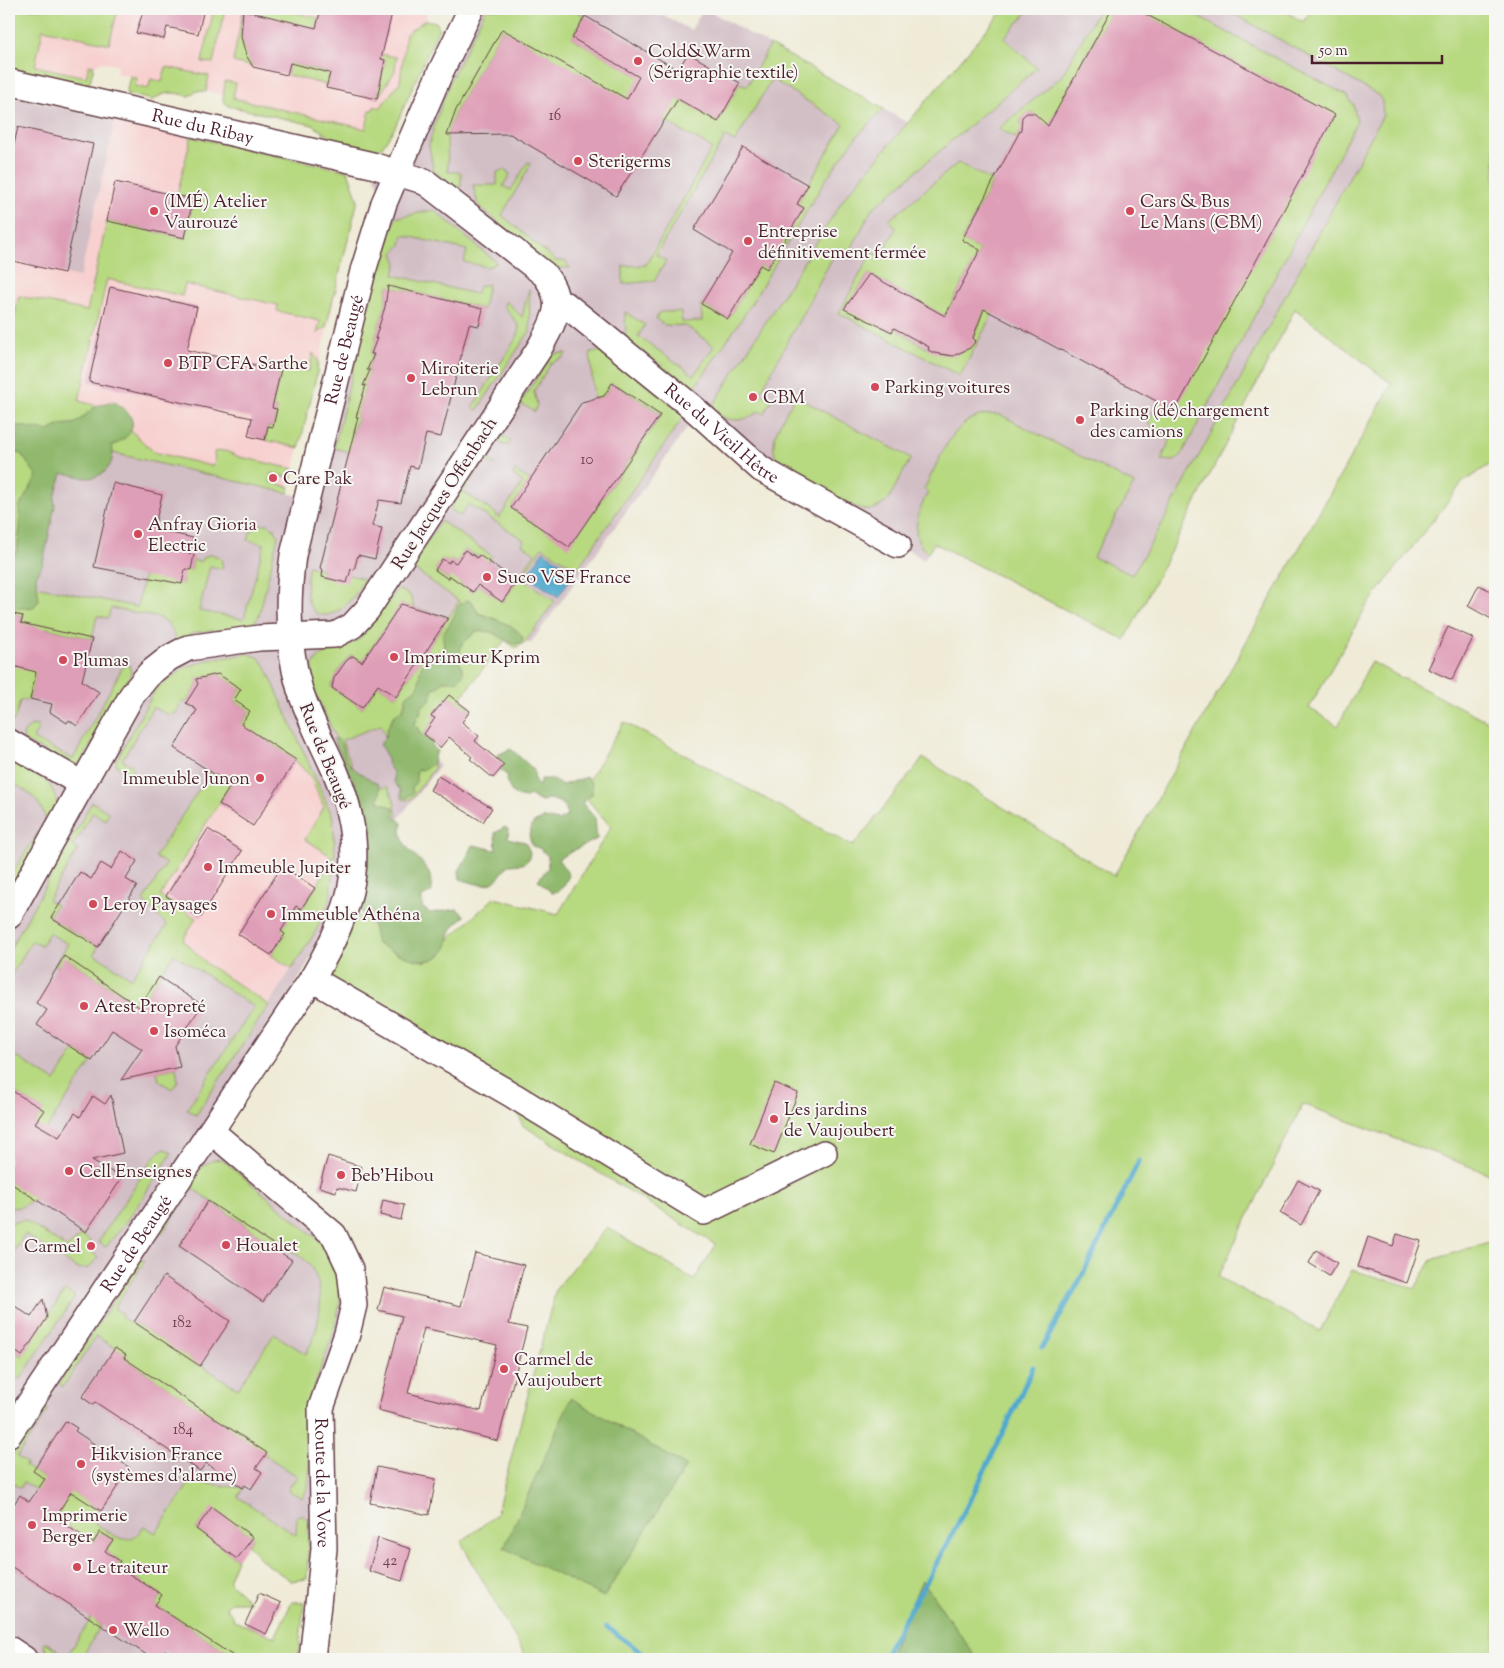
<svg xmlns="http://www.w3.org/2000/svg" width="1504" height="1668" font-family="'Sorts Mill Goudy',serif">
<style>
.built{fill:#f7d0cf}
.industrial{fill:#d2bec5;fill-rule:evenodd}
.green{fill:#b7d980;stroke:#807c56;fill-rule:evenodd}
.forest{fill:#91b96e;stroke:#6e6c4c}
.water{fill:#50a9ce;stroke:#4d647c}
.lines{fill:none;stroke-linecap:round;stroke-linejoin:round}
.stream{stroke:#50a9ce;stroke-width:5}
.building{fill:#df9eb7;fill-rule:evenodd}
.minor-casing{stroke:#633e45;stroke-width:28}
.minor{stroke:#fff;stroke-width:25}
.poi-dot{fill:#d1495b;stroke:#f6f6f2;stroke-width:2}
.labels{text-anchor:middle;stroke-width:4;stroke-linejoin:round;paint-order:stroke}
.number-label{font-size:15px;fill:#6f3f4e}
.poi-label{font-size:18px;fill:#4a1f2b;stroke:#f6f6f2;text-anchor:start}
.street-label{font-size:18px;fill:#4a1f2b;stroke:#f6f6f2}
</style>
<rect width="100%" height="100%" fill="#f6f6f2"/>
<filter id="ink" filterUnits="userSpaceOnUse"><feTurbulence type="fractalNoise" baseFrequency=".02" numOctaves="2"/><feDisplacementMap in="SourceGraphic" scale="10" xChannelSelector="R" yChannelSelector="G"/><feConvolveMatrix kernelMatrix="1 2 1 2 8 2 1 2 1" color-interpolation-filters="sRGB"/></filter>
<filter id="wash" filterUnits="userSpaceOnUse"><feTurbulence type="fractalNoise" baseFrequency=".0096" numOctaves="4" result="noise"/><feDisplacementMap in="SourceGraphic" scale="20" xChannelSelector="R" yChannelSelector="G"/><feGaussianBlur stdDeviation="1.12" result="paint"/><feColorMatrix in="noise" values="0 0 0 0 0 0 0 0 0 0 0 0 0 0 0 0 0 1.4 0 .05"/><feComposite in="paint" operator="in"/></filter>
<g filter="url(#wash)">
<rect width="100%" height="100%" fill="#efebd7"/>
<path class="built" d="M9,9h417l1,22 -48,107 -151,-32 -5,-5 -1,-6 -54,-12 -13,10 -27,-7 2,-10 -14,-3 1,-8 -15,-3 -8,4 -5,19 -80,-17z
M115,121l233,50 10,29 -70,293 -223,-51 -56,151v-333l71,16z
M277,691l56,127 2,34 -19,79 -47,74 -61,-40 -65,-64z"/>
<path class="industrial" d="M471,9h164l19,2 37,19 12,-21h3l202,114 96,-114h278l125,84 -282,547 -191,-97 -10,17 -226,-147 -168,231 -57,-38 -83,125 50,34 -88,114 -1,10 -140,242 123,104 16,34 -22,118 -5,180 -14,-2 -92,-68 -55,76 112,86h-265v-1066l56,-151 243,56 72,-311 -5,-10 5,-17 5,-4 13,-3zM277,692l56,126v70l-17,43 -48,74 -60,-40 -65,-64z
M9,95l106,26 -35,156 -71,-17z"/>
<path class="green" d="M9,9h109l-9,35 -66,-15 -8,37 51,11 3,-12 5,1 -5,19 -80,-17z
M214,9h11l-12,54 -11,-1z
M244,9h36l39,9 -3,13 -73,-20c-4,21 -1,37 10,56l-20,-5 10,-52z
M486,9h86l13,7 -13,22 146,84 22,-39 7,3 23,-41 114,64 -27,27 -31,43 -81,135 -52,76 -67,-51 -1,-27 20,13 -7,11 56,39 20,-29 -28,-20 -22,-1 -8,-6 4,-7h21l1,10 20,-1 -1,-17 27,15 32,-54 7,4 36,-61 -6,-4 47,-80 -72,-45 -37,63 -10,-5 -69,118 10,6 -12,20 -31,3v-18l23,-1 66,-117 -210,-119 -46,81 -9,25 1,37h13v15h-8l-20,-17 -4,-25 7,-25 15,-41z
M1004,9h26l-26,29 33,30 -165,141 -26,50 -11,-6 -75,140 12,6 -8,15 -5,-3c-17,14 -33,10 -49,-1l135,-213z
M1099,9h13l-74,136 2,-25 -6,-7c-11,-1 -16,7 -12,16l-6,9 -18,-9 63,-52z
M1136,9h47l163,86 7,9 4,17 -176,335 -7,5 -13,-1 11,-24 -24,-13 10,-21 177,-286z
M1225,9h57l21,13 9,-13h183v452l-33,22 -96,124 -57,101 29,18 33,-64 118,60 6,-9v463l-192,-72 -85,173 102,54 32,-61 63,18 17,-28 63,-20v419h-518l-55,-79 -34,79h-361l-66,-117 35,-27 60,-226 51,-62 87,53 22,-35 -194,-120 -8,-29 -202,-117 35,-71 77,54 70,-64 64,16 53,-87 -30,-35 43,-70 229,124 70,-88 191,118 278,-492 -97,-75 -170,331 -191,-97 -6,10c-21,-15 -9,-43 0,-61l-4,-3c19,-34 30,-81 77,-74l133,69 -41,73 39,18 29,-49 222,-411 -1,-14 -4,-6z
M425,20l11,2 3,6 -44,99 -13,20 -8,3 -37,-8 -24,-17 -85,-19 -5,-5 2,-20 11,2 -3,15 133,31 4,-19h3l1,-4 6,2 20,-26 6,-48z
M380,54l16,3 -1,14 -18,28 8,-39 -6,-1z
M290,63l34,9 6,-1 -3,14 -40,-10z
M166,67l43,9 -3,16 -9,-1 -8,5c-15,-4 -24,-5 -36,4l-27,-6 4,-18 7,2 -2,8 13,3 3,-10 11,3z
M191,137l157,34 10,29 -32,127 -9,7 3,-13 -43,-10 1,-6 -93,-21 -3,12 -75,-17 -28,122 27,7 48,44 57,14 4,-3 -1,-11c16,-4 17,4 30,6 17,3 33,8 50,11l-2,9 -21,-5 -1,9 20,5 -2,6 -223,-51 -34,143 106,22 7,-32 38,9 3,-15 6,1 2,-10 8,2 1,-4 9,-4 10,4 2,11 -13,-3 -11,45 45,8 20,-75 -16,-4c2,-10 8,-16 19,-16l8,5 3,7 -19,80 -10,12 -52,4 -20,8 -9,-17 -8,-5 -49,-10 -3,10 -11,-2 -5,23 -46,-11 -16,71 -10,2 -5,18 -6,5v-59l3,1 11,-50 -14,-3v-272l10,-45 68,15 20,-90 78,17 8,-39 -16,-4z
M528,162l3,2 -29,51 54,46h9l5,7h-17l-75,-63 -5,-20h24v-13l7,-2 6,4 -7,12 8,4z
M958,163l35,18 -31,59 18,10 -35,66 -76,-42 -25,34 48,24 2,-4c28,16 54,43 82,13l-3,-2 11,-30 9,4 -33,63 -121,-63 33,-61 9,4 15,-28 -7,-8z
M434,210l63,53 -10,4 -23,-5 3,-12 -64,-15 -2,10 -8,8 4,10 -3,12 82,19 3,-8 9,-2 -5,25 -95,-23 -3,21 -10,31h2l-6,16h3l-7,16h3l-6,15h2l-10,32h2l-6,15h2l-4,20 -16,-4 31,-129 30,-101z
M529,289l1,42 -53,79 -4,-3 45,-72 1,-9 -15,-20 2,-5 16,16z
M604,351l81,64 -108,154 -35,-22 -21,31 34,23 -29,40 -8,6h-4l-9,-7 -45,59 9,7 1,5 -38,5 3,2 -11,16 9,8 -2,3 7,6 -7,9 4,7 -23,31 -5,2 -5,-1 -3,-17 3,-1 -21,-56 -39,15 20,55 25,-9 7,14 3,16 -6,5 -29,-25 -47,-104c-13,-47 21,-35 44,-53l39,-50 12,6 4,13 34,10 11,-17 -48,-34 30,-46 51,35 -3,6 -24,-12 -9,13 -5,-3 -2,3 -7,-4 -7,11 13,9 7,-11 5,15 13,9 5,-7 25,17 32,-49 -13,-9 2,-4 -56,-36 -7,12 -11,-7 35,-54 10,9 -1,2 -9,-5 -21,31 34,23 -2,1 3,2 24,-36 -10,-7 2,-4 15,9 -19,28 58,38 93,-132 -50,-31 -8,13 -10,3 -4,-47zM401,604l47,14 -52,79 -18,-12 -16,23 -31,-21c7,-17 9,-18 20,-32l11,7z
M313,353l5,8 -1,12 -18,75 -34,-8 3,-14 5,1 4,-18 -5,-1 10,-43 27,6z
M566,353l-2,4 -13,6 -17,28 3,13 -2,8 -13,-8 -20,31 9,7 -3,3h-5l-7,-6 57,-85z
M795,396l116,62 -23,42c-7,6 -13,10 -21,10 -13,0 -72,-37 -87,-45 -17,-23 5,-48 15,-69z
M309,566l14,4 -1,7 27,-2 15,4c-24,50 -69,50 -55,-13z
M248,654l10,3 7,8 68,153 2,34 -5,47 -14,32 -24,38 -21,-14 14,-21 -4,-3 15,-25 6,3 29,-47v-6l-26,-17 19,-32 -14,-31 -17,-18 -32,-21 -101,159 36,22 -13,22 25,25 61,40 -73,110 -9,-6 67,-102 -80,-53 -49,73 6,-26 -66,-44 -8,10 -2,-2 13,-21 -19,-11 -8,13 -9,-5 -23,38v-28l83,-149 17,11 -4,7 -12,-8 -20,34 5,4 -30,50 8,5 -7,12 49,30 -4,7 37,24 36,-53 -24,-24 23,-37 -11,-7 95,-146 -16,-11 7,-11 -23,-15 -21,5 1,5 -12,19 -3,-2 -7,12 -7,2 -16,-8 -31,53 11,6 -4,8 -12,-8 -1,-5 39,-71 29,-22 24,-8z
M126,665h3l2,8 -50,90 -7,2 -48,-23 -3,-4 1,-6 9,-7 6,2 -6,12 40,20 49,-91z
M9,758c22,13 47,20 48,49l-48,87v-24l4,2 33,-52c-7,-23 -18,-27 -37,-40z
M75,1050l17,11 -47,70 -10,68 -15,8 -11,1v-44l34,-54 -34,-21v-37l46,29z
M176,1068l2,13 -6,8 -13,-8 -2,-9z
M165,1149l7,4 -41,62 -25,32 -8,-5 56,-85 7,-7z
M222,1159l100,84 15,27 3,32 -6,29 -23,65 -3,29 2,41 -2,22 -6,10 -14,-8 9,-14 -32,-21 1,-2 -142,-95 2,-3 -30,-19 -33,51 -4,-3 82,-125 4,2 -31,47 8,6 -1,3 11,7 2,-2 104,67 36,-55 32,20c14,-26 22,-64 3,-90 -7,-9 -23,-16 -33,-22l-2,3 -82,-57 -31,47 -3,-2 44,-67 12,-6z
M25,1220l42,28 15,-13 8,6 -4,7 12,9 -9,11 -11,1 -53,-35 -14,21 -2,-2v-30z
M65,1290l10,7 -55,82 -11,-8v-21l1,-2 12,8z
M44,1407l4,3 -31,47 9,6 -1,3 19,12 2,-3 55,36 -7,11c19,13 34,29 50,4l12,7 34,-51 53,6 -5,9 58,38 1,-19h6l6,5 -2,58 -16,2 -27,-19 -16,-17 5,-8 -41,-29 -16,21 41,30 -9,22 22,21h-19l-5,6 7,8 1,5 41,16 17,-35h12l-6,57h-60l-83,-54 7,-10 -45,-29 3,-5 -15,-10 7,-10 -12,-8 -7,10 -38,-25 7,-11 -38,-25 -4,6 -11,-7v-20z
M94,1614l2,8 5,3 -20,34h-29l-8,-13 1,-4 22,14z"/>
<path class="forest" d="M113,401c26,15 26,32 -1,45 4,16 -6,32 -26,32 -8,-1 -15,-5 -24,-4l-8,24 1,7 -12,58 -7,14 3,23 -5,7 -25,2v-50l8,-8 3,-23 -1,-21 18,-31 -16,-22 -12,-3v-27l39,7 12,-6 16,-2 20,-17z
M467,600l6,3 5,10c12,4 39,12 45,25l-1,4c-11,7 -21,-8 -32,-10 -4,-1 -9,-1 -13,-1l-15,13 -4,16c5,8 8,14 0,21h-15l-5,6 -5,1 -3,12 -9,7 -1,8 -4,2 1,4 -4,3 7,6 -1,3 14,9 -2,3 5,4 -3,15 -11,6 -4,-1 -2,5v8l-4,5 1,6 -8,5 -4,-2v-5l-7,-9 -1,-10 -5,-7 -2,-10 -6,-10 6,-10 1,-6 6,-12 10,-8 4,-14 11,-8c3,-10 -1,-24 11,-29 5,-3 10,0 15,-4l-1,-21 8,-11 8,-17z
M333,739h5c8,10 5,15 9,22 5,9 24,18 32,24l1,8 -2,8 16,7v8l8,7c-5,29 21,31 28,53 1,5 1,11 2,16l-10,5v10l8,6 27,-4 8,7c-5,4 -13,10 -15,17 -2,5 -1,10 -4,15 -15,26 -48,5 -69,-4l-5,-24 -9,-5 -6,-9 2,-66 15,-10 -13,-7 -4,-14 6,-9 -6,-4 -3,-14z
M511,749l23,21 1,12 4,4 2,-7h11l10,6 25,-8 5,7v11l-10,8 13,15 2,21c-14,7 -26,12 -39,20l11,16c-4,9 -7,16 -17,18l-14,-13 10,-12v-12l-9,-8 -7,-2 -3,-11 4,-12 12,-5 13,3 9,-5c-1,-12 -9,-16 -20,-17l-6,3 -12,-7 -2,3c-14,-1 -16,-6 -21,-18l2,-4 -8,-6 4,-5 -7,-10z
M505,827l4,3 -1,8 17,4 5,10 -1,7 -6,5 -14,1c-5,4 -9,12 -14,16 -10,8 -24,1 -35,-2l-1,-8 14,-26 23,5 -1,-17z
M571,1398l115,68 -82,131 -100,-49z
M922,1580l55,79h-89z"/>
<path class="water" d="M543,551l32,21 -17,25 -31,-21z"/>
<g class="lines">
<path class="stream" d="M1042,1348l39,-70 58,-117
M607,1627l43,32
M883,1659c15,-32 35,-61 52,-93 36,-65 68,-131 98,-199"/>
</g>
<g id="blocks">
<path class="building" d="M144,9h60l-6,25 -31,-7 -3,12 -28,-6z
M321,9h72l-12,50 4,1 -8,39 -51,-11 4,-15 -40,-10 -3,12 -34,-8 -7,-12 -5,-18 2,-27 73,18z
M1112,9h24l199,106 -160,296 -191,-102 -11,29 3,3 -6,7 -17,8 -19,-3 -6,-3 1,-3 -35,-19 -2,4 -48,-23 25,-35 76,42 35,-66 -18,-10 59,-111 1,-12 5,-4h7l14,13z
M585,16l93,54 10,-17 52,30 -22,39 -40,-23 -62,97 -106,-62 -63,1 9,-25 46,-81 125,70 12,-22 -67,-39z
M18,127l75,17 -29,129 -55,-13v-107h3z
M743,147l65,38 -11,19 7,4 -37,61 -7,-4 -32,54 -27,-15 31,-51 -38,-23z
M115,182l78,17 -8,39 -78,-17z
M388,286l95,23 -4,17 -10,-2 -28,113 -15,-3 -8,34 -8,-2 -9,37 -22,-3 -7,26 10,2 -7,31 -17,-4 -4,15 -3,-1 -4,14 -25,-6 1,-7 -3,-2 38,-151h-2l10,-32 -3,1 7,-16h-3l7,-16h-3l6,-16 -2,1 10,-32z
M110,287l87,20 -10,43 77,17 1,-6 17,4 -10,43 5,1 -4,18 -5,-1 -3,14 -17,-4 4,-18 -163,-36z
M612,383l48,32 -91,132 -58,-39 71,-106 22,-6z
M113,483l49,12 -8,34 39,9 -4,16 5,1 -3,15 -6,-1 -3,15 -88,-17z
M465,550l12,8 2,-3 38,26 -15,21 -24,-17 -5,7 -23,-16 -2,3 -13,-9 7,-11 7,4 1,-3 6,3z
M1479,585l16,8v28l-27,-15z
M401,604l47,14 -52,79 -18,-12 -16,23 -30,-20 2,-10 13,-18 6,-4 9,6z
M9,613l14,3 -2,7 71,16 -10,42 17,11 -22,34 -8,-6 -2,3 -17,-11 2,-8 -22,-5 6,-27 -27,-7z
M1448,627l25,11 -21,42 -24,-11z
M218,674l23,15 -7,11 16,11 -9,13 55,36 -43,66 -34,-22 12,-19 -57,-37 23,-38 -11,-7 12,-19 -2,-5z
M449,695l21,16 -8,11 17,14 -4,5 29,24 -11,13 -23,-19 2,-2 -23,-20 -9,11 -16,-14 11,-16 -4,-2z
M438,776l54,32 -9,14 -53,-32z
M208,829l34,22 -41,66 -35,-21z
M122,851l15,10 -11,18 11,7 -39,61 -47,-29 29,-46 11,7 10,-16 10,6z
M282,866l33,22 -14,21 -5,-3 -15,25 4,3 -14,21 -33,-21z
M64,956l75,51 20,-30 43,28 -27,41 5,21 -59,13 21,-31 -30,-19 -20,31 -55,-36 10,-15 -11,-7z
M774,1083l24,10 -24,61 -24,-10z
M9,1089l35,21 -9,13 24,14 16,-24 5,4 13,-21 12,8 6,-9 12,58 -31,7 30,18 -36,54 -77,-50z
M328,1156l34,11 -6,25 -19,-5 -1,5 -17,-5z
M1298,1180l21,11 -18,34 -21,-12z
M383,1200l21,5 -3,15 -21,-5z
M208,1201l66,44 -2,2 20,13 -29,42 -84,-56z
M1397,1234l24,7 -14,42 -49,-16 10,-30 25,9z
M1316,1250l21,13 -8,13 -20,-13z
M475,1253l49,12 -15,59 18,4 -29,113 -120,-31 24,-94 -24,-6 6,-23 77,19zM424,1328l73,17 -16,66 -73,-18z
M164,1276l66,45 -30,45 -66,-44z
M43,1299l4,19 -25,38 -13,-9v-45l22,15z
M115,1348l11,7 -2,3 143,95 -11,15 6,4 -11,17 -6,-4 -2,3 -37,-25 -6,8 -105,-69 -2,3 -11,-8z
M66,1421l11,7 -2,3 55,37 -29,43 -30,-19 -16,26 38,25 7,-11 13,8 -8,11 15,10 -3,5 45,29 -7,10 83,54h-60l-13,-9 -6,9h-6l-144,-94v-53l11,-17 9,7 16,-23 -12,-8z
M377,1467l59,12 -7,36 -59,-12z
M212,1507l41,30 -16,22 -41,-30z
M378,1538l33,11 -9,32 -33,-10z
M259,1593l22,10 -15,31 -21,-10z"/>
</g>
</g>
<g filter="url(#ink)">
<use href="#blocks" fill-opacity="0" stroke="#633e45" stroke-width="1"/>
<g class="lines">
<defs>
<g id="minor">
<path id="s1" d="M9,82l363,83 48,15 8,4 116,90c23,29 10,47 -5,75l-172,261 -15,16 -17,9 -76,3 -71,10 -19,10 -19,15 -18,22 -123,221"/>
<path id="s2" d="M558,306l8,-1 126,102 69,62 137,76"/>
<path d="M9,742l73,42"/>
<path d="M312,979l202,117 190,116 120,-59"/>
<path id="s3" d="M211,1131l123,104 16,34 4,36 -7,29 -26,74 3,141 -12,110"/>
<path id="s4" d="M9,1434l303,-455c43,-73 57,-127 23,-208 -12,-27 -26,-53 -35,-81 -13,-43 -13,-91 -7,-135l70,-284 21,-68 56,-130 31,-64"/>
<path d="M9,1649l15,10"/>
</g>
</defs>
<use href="#minor" class="minor-casing"/>
<use href="#minor" class="minor"/>
</g>
</g>
<g class="poi-dot">
<circle cx="638" cy="61" r="5"/>
<circle cx="578" cy="161" r="5"/>
<circle cx="154" cy="211" r="5"/>
<circle cx="1130" cy="211" r="5"/>
<circle cx="748" cy="241" r="5"/>
<circle cx="168" cy="363" r="5"/>
<circle cx="411" cy="378" r="5"/>
<circle cx="875" cy="387" r="5"/>
<circle cx="753" cy="397" r="5"/>
<circle cx="1080" cy="420" r="5"/>
<circle cx="273" cy="478" r="5"/>
<circle cx="138" cy="534" r="5"/>
<circle cx="487" cy="577" r="5"/>
<circle cx="394" cy="657" r="5"/>
<circle cx="63" cy="660" r="5"/>
<circle cx="260" cy="778" r="5"/>
<circle cx="208" cy="867" r="5"/>
<circle cx="93" cy="904" r="5"/>
<circle cx="271" cy="914" r="5"/>
<circle cx="84" cy="1006" r="5"/>
<circle cx="154" cy="1031" r="5"/>
<circle cx="774" cy="1119" r="5"/>
<circle cx="69" cy="1171" r="5"/>
<circle cx="341" cy="1175" r="5"/>
<circle cx="226" cy="1245" r="5"/>
<circle cx="91" cy="1246" r="5"/>
<circle cx="504" cy="1369" r="5"/>
<circle cx="81" cy="1464" r="5"/>
<circle cx="32" cy="1525" r="5"/>
<circle cx="77" cy="1567" r="5"/>
<circle cx="113" cy="1630" r="5"/>
</g>
<g class="labels">
<g class="number-label">
<text x="555" y="120">16</text>
<text x="587" y="464">10</text>
<text x="182" y="1327">182</text>
<text x="183" y="1434">184</text>
<text x="390" y="1565">42</text>
</g>
<g class="poi-label">
<text x="648" y="57">Cold&amp;Warm<tspan x="648" dy="21">(Sérigraphie textile)</tspan></text>
<text x="588" y="167">Sterigerms</text>
<text x="164" y="207">(IMÉ) Atelier<tspan x="164" dy="21">Vaurouzé</tspan></text>
<text x="1140" y="207">Cars &amp; Bus<tspan x="1140" dy="21">Le Mans (CBM)</tspan></text>
<text x="758" y="237">Entreprise<tspan x="758" dy="21">définitivement fermée</tspan></text>
<text x="178" y="369">BTP CFA Sarthe</text>
<text x="421" y="374">Miroiterie<tspan x="421" dy="21">Lebrun</tspan></text>
<text x="885" y="393">Parking voitures</text>
<text x="763" y="403">CBM</text>
<text x="1090" y="416">Parking (dé)chargement<tspan x="1090" dy="21">des camions</tspan></text>
<text x="283" y="484">Care Pak</text>
<text x="148" y="530">Anfray Gioria<tspan x="148" dy="21">Electric</tspan></text>
<text x="497" y="583">Suco VSE France</text>
<text x="404" y="663">Imprimeur Kprim</text>
<text x="73" y="666">Plumas</text>
<text x="250" y="784" text-anchor="end">Immeuble Junon</text>
<text x="218" y="873">Immeuble Jupiter</text>
<text x="103" y="910">Leroy Paysages</text>
<text x="281" y="920">Immeuble Athéna</text>
<text x="94" y="1012">Atest Propreté</text>
<text x="164" y="1037">Isoméca</text>
<text x="784" y="1115">Les jardins<tspan x="784" dy="21">de Vaujoubert</tspan></text>
<text x="79" y="1177">Cell Enseignes</text>
<text x="351" y="1181">Beb'Hibou</text>
<text x="236" y="1251">Houalet</text>
<text x="81" y="1252" text-anchor="end">Carmel</text>
<text x="514" y="1365">Carmel de<tspan x="514" dy="21">Vaujoubert</tspan></text>
<text x="91" y="1460">Hikvision France<tspan x="91" dy="21">(systèmes d'alarme)</tspan></text>
<text x="42" y="1521">Imprimerie<tspan x="42" dy="21">Berger</tspan></text>
<text x="87" y="1573">Le traiteur</text>
<text x="123" y="1636">Wello</text>
</g>
<g class="street-label">
<text dy="6" stroke="none"><textPath href="#s1" startOffset="199">Rue du Ribay</textPath></text>
<text dy="6" stroke="none"><textPath href="#s4" startOffset="1202">Rue de Beaugé</textPath></text>
<text dy="6" stroke="none"><textPath href="#s2" startOffset="210">Rue du Vieil Hêtre</textPath></text>
<text transform="translate(444 493) rotate(-57)" y="6">Rue Jacques Offenbach</text>
<text transform="translate(326 756) rotate(68)" y="6">Rue de Beaugé</text>
<text dy="6" stroke="none"><textPath href="#s4" startOffset="229">Rue de Beaugé</textPath></text>
<text dy="6" stroke="none"><textPath href="#s3" startOffset="418">Route de la Vove</textPath></text>
</g>
</g>
<rect width="1504" height="1668" fill="none" stroke="#f6f6f2" stroke-width="30"/>
<path d="M1312 55v8h130v-8" fill="none" stroke="#4a1f2b" stroke-width="2.5"/>
<text x="1319" y="55" font-size="15" fill="#4a1f2b" stroke="#f6f6f2" stroke-width="4" paint-order="stroke">50 m</text>
</svg>
